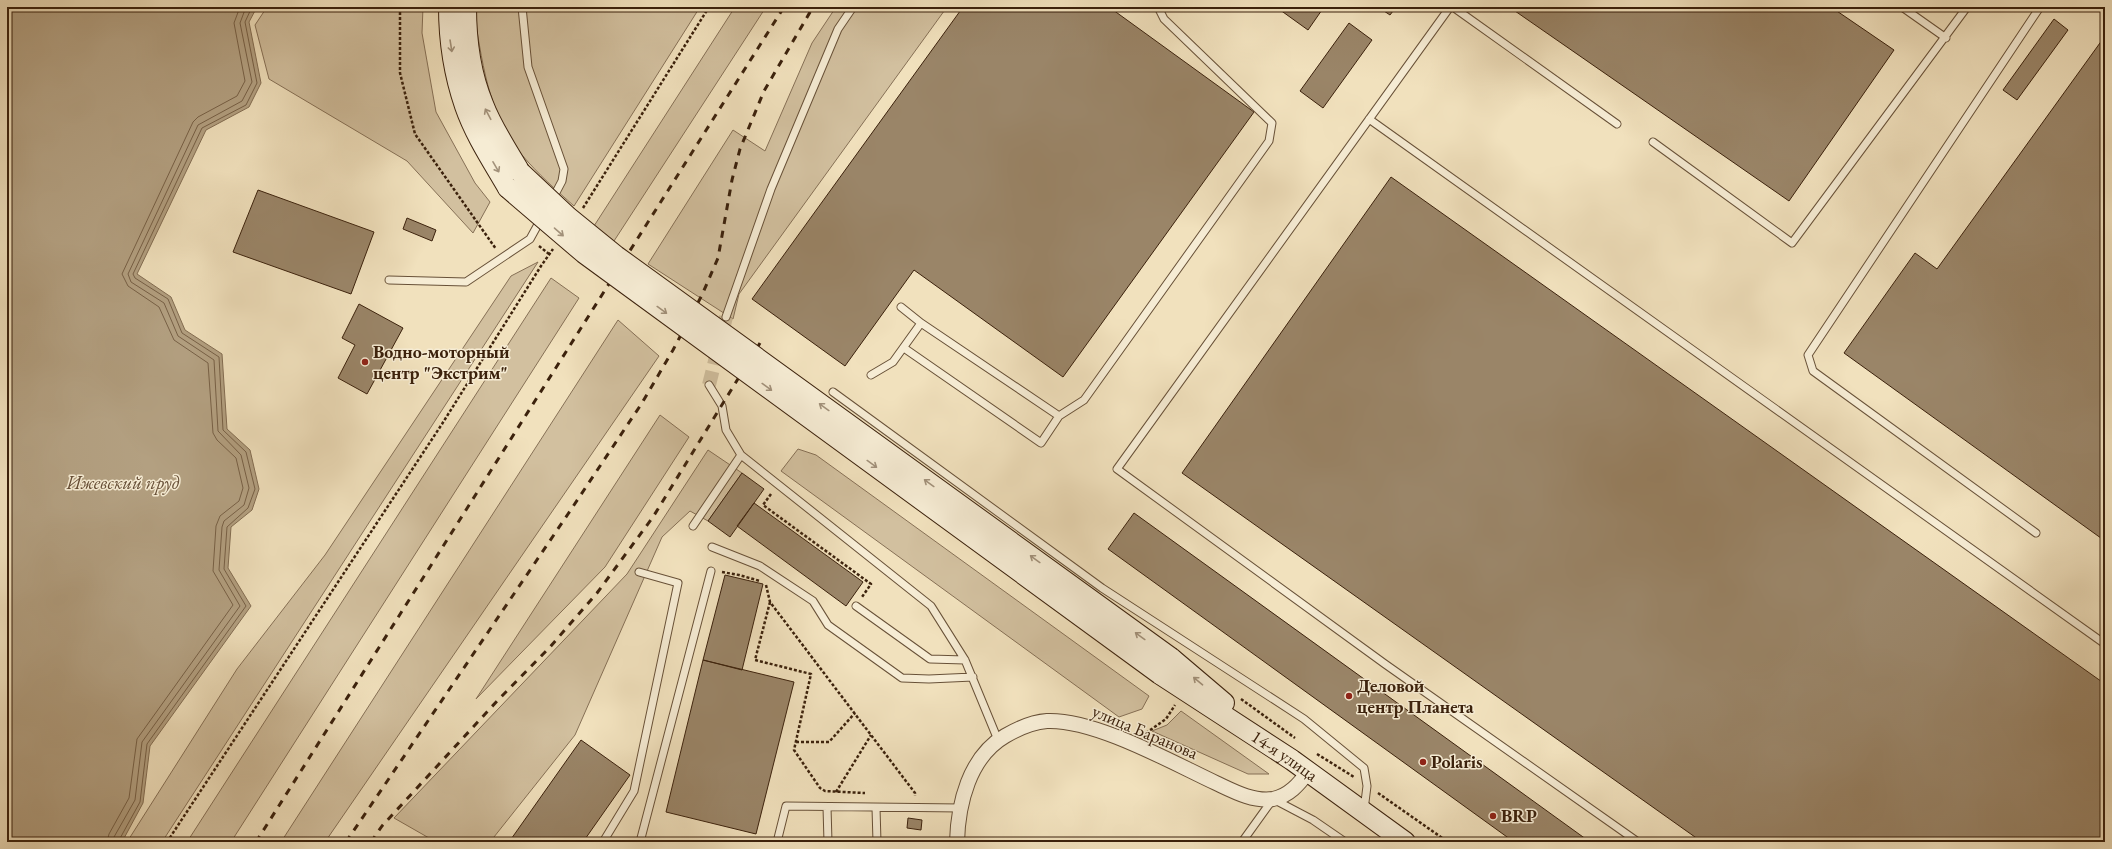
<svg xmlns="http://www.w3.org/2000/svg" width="2112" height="849" font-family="'EB Garamond',serif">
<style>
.green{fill:#d2c09f;stroke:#867056}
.water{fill:#b3a081;stroke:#836d52}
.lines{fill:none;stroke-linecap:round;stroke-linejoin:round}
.shore{stroke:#776046;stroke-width:1}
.building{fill:#9a8568;stroke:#3b210c}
.minor-tunnel{stroke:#cdbb9a;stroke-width:14;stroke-dasharray:14 7;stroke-linecap:butt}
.service-casing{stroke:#685138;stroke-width:9}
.minor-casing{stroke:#685138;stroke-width:16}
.secondary-casing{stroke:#3b210c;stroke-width:22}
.path{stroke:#3b210c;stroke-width:2.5;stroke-dasharray:3 2;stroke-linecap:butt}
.service{stroke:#f6ecd4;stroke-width:7}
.minor{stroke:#f6ecd4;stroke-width:14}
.secondary{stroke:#f6ecd4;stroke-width:20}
.rail{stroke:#3b210c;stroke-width:3;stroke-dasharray:7 7;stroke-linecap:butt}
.secondary-bridge-casing{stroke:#3b210c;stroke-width:22;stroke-linecap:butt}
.secondary-bridge{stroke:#f6ecd4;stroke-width:20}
.oneway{stroke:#a2917a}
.poi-dot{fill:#8f2418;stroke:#f6ecd4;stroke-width:1.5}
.labels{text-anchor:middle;stroke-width:3;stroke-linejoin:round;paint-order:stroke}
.poi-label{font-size:18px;font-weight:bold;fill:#3b210c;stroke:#f6ecd4;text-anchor:start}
.street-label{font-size:18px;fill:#3b210c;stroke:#f6ecd4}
.water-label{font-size:19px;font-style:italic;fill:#654d35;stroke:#f6ecd4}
</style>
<rect width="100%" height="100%" fill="#f1e1bd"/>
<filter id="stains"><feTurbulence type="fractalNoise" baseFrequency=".005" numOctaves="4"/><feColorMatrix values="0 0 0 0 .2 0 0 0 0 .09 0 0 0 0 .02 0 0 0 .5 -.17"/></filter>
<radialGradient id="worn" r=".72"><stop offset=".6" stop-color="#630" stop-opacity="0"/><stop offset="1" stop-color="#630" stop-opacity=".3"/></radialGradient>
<path class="green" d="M267,7h156l-1,26 14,79 39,71 15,19 -17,31 -66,-72 -138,-82 -14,-54z
M473,7h227l-126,199c-18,-16 -36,-32 -52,-51 -35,-41 -40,-97 -49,-148z
M735,7h31l-152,234 -20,-15z
M836,7h111l-208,287 -6,25 -85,-55 85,-134 32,21 47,-108z
M538,262l-376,580h-35l110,-173 88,-114 186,-279z
M551,278l28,20 -348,544h-44z
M618,320l41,36 -334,486h-44z
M660,415l29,22 -84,130 -129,132z
M798,449l18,6 333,241 -7,13 -23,8 -338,-246z
M708,450l34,23 -34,48 -18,-10 -28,26 -87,198 -85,107h-54l-42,-24 233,-244z
M1181,711l88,63h-21l-96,-43 15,-6z"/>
<path class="water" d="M7,7h250l-8,15 12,61 -12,24 -43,23 -69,144 34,23 14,33 37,24 5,75 23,21 9,39 -7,21 -21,17 -3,41 23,38 -101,140 -7,57 -21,39h-115z"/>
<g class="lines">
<path class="shore" d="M107,842l2,-8 20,-36 8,-59 96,-134 -20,-34 3,-45 4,-10 19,-15 4,-13 -7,-30 -19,-18 -4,-7 -5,-70 -34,-23 -15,-33 -31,-21 -6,-12 71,-152 5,-5 39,-21 8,-15 -11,-58 6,-16
M113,842l1,-5 21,-37 7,-58 98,-136 -21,-36 3,-43 2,-6 20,-16 5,-17 -8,-33 -23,-24 -4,-71 -36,-24 -14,-33 -33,-21 -3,-8 70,-149 44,-24 10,-19 -12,-59 6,-16
M118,842l22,-40 7,-58 99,-138 -22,-37 3,-42 21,-19 7,-19 -9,-37 -23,-22 -4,-73 -37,-24 -14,-34 -33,-21 -2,-4 69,-146 44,-23 11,-22 -12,-61 7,-15"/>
</g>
<path class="building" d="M963,7h146l145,105 -191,265 -149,-107 -69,96 -93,-67z
M1276,7h48l-16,23z
M1378,7h18l-6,8z
M1518,7h313l63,43 -105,151 -274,-190z
M2054,19l14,11 -51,70 -14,-10z
M1349,23l23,17 -49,68 -23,-17z
M2105,36v505l-261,-188 71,-100 22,16z
M1391,177l714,507v158h-403l-520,-369z
M258,190l116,42 -23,62 -118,-42z
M407,218l29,12 -4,11 -29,-12z
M359,304l44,24 -36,66 -29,-16 17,-33 -13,-7z
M742,473l22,16 -34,48 -22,-16z
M754,503l109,79 -17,24 -109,-80z
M1134,513l456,329h-76l-406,-293z
M725,575l38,9 -21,86 -39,-10z
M703,660l91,22 -38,152 -90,-22z
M581,740l49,35 -47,67h-74z
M908,818l14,2 -1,10 -14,-2z"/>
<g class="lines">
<path class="minor-tunnel" d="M709,385l17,-68"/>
<defs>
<path id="service" d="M522,7l6,60 36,102 -2,12 -10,19
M1450,7l-333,462 268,195 253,178
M1453,7l164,117
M1902,7l44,31
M1369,119l736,525
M1653,142l139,101 175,-236
M389,280l77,2 64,-43 11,-20
M901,307l20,16 138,93 25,-16 185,-259 3,-18 -108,-104 -6,-12
M726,317l45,-128 67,-160 15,-22
M904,348l137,95 18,-27
M871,375l22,-13 28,-39
M709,385l13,21 4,24 15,25 190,151 34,54 33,80
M833,392l269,196 202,131 60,49 3,18 -3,24
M693,526l48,-71
M2036,533l-223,-162 -5,-16 232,-348
M712,547l48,19 53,35 15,24 74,53 27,1 44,-2
M856,606l74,53 35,1
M827,807l1,35
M876,808l1,34
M603,842l31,-51 44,-208 -39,-11
M640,842l71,-271
M777,842l9,-36 174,2
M1242,842l31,-43 40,21 32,22"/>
<path id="minor" d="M957,842c1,-38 12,-85 48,-106 12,-7 27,-14 42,-15 48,-2 124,41 169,62 17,8 37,19 57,16 16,-3 26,-15 35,-27"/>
<g id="secondary">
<path d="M449,7c0,34 5,67 16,99 10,29 28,56 43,82"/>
<path d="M466,7c0,32 5,68 17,97 9,24 24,46 37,68"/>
<path d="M1171,658l53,45"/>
<path id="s1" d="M1160,674l132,86 113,82"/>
</g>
</defs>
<use href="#service" class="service-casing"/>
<use href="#minor" class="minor-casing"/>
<use href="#secondary" class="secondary-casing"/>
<path class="path" d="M400,7v66l15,61 81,115
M583,208l126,-201
M539,246l10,8
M771,494l-8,11 108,79 -9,13
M722,572l17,3 21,6
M766,585l4,17 145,191v3
M770,602l-15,58 56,14 -17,76 26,38 5,3 40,2
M1241,699l54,39
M1146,733l20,-14 9,-14
M796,742h33l26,-29
M1317,754l37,23
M836,792l35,-57
M1378,793l70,49
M167,842l275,-418 99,-158 12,-17"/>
<use href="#service" class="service"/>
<use href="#minor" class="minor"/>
<use href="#secondary" class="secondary"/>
<path class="rail" d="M256,842l528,-835
M346,842l222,-328 74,-111 31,-53 29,-55 16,-37 14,-78 8,-31 24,-58 49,-84
M371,842l11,-16 116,-126 52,-53 47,-54 56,-76 107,-174"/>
<defs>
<path id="secondary-bridge" d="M520,172l48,45 48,39 555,402
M508,188l76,65 576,421"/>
</defs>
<use href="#secondary-bridge" class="secondary-bridge-casing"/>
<use href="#secondary-bridge" class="secondary-bridge"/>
</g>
<defs><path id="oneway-shaft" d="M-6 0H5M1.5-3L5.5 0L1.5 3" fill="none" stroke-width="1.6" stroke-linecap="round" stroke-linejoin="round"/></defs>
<g class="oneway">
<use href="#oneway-shaft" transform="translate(451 46) rotate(81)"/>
<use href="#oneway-shaft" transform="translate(488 114) rotate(-118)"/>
<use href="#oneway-shaft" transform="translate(496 167) rotate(60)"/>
<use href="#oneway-shaft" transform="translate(559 232) rotate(41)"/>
<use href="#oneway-shaft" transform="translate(662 310) rotate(36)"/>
<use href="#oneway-shaft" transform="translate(767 387) rotate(36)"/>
<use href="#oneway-shaft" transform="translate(824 407) rotate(-144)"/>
<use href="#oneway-shaft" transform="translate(872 464) rotate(36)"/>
<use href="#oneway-shaft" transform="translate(929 483) rotate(-144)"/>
<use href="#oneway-shaft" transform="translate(1035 559) rotate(-144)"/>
<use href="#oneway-shaft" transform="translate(1140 636) rotate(-144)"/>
<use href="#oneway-shaft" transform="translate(1198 681) rotate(-140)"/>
</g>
<g class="poi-dot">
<circle cx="365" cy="362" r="4"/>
<circle cx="1349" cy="696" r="4"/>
<circle cx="1423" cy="762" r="4"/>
<circle cx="1493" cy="816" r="4"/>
</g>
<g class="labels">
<g class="poi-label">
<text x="373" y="358">Водно-моторный<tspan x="373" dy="21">центр "Экстрим"</tspan></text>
<text x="1357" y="692">Деловой<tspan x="1357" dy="21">центр Планета</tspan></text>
<text x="1431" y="768">Polaris</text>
<text x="1501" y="822">BRP</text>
</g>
<g class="street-label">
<text transform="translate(1145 732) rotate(23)" y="6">улица Баранова</text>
<text dy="6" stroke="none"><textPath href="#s1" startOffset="149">14-я улица</textPath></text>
</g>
<g class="water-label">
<text x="123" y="489">Ижевский пруд</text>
</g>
</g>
<rect width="2112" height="849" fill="none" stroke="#f1e1bd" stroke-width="24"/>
<rect x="8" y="8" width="2096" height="833" fill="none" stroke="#3b210c" stroke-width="2"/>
<rect x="12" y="12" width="2088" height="825" fill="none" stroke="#3b210c"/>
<rect width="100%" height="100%" filter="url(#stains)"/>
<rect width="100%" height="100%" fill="url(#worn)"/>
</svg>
